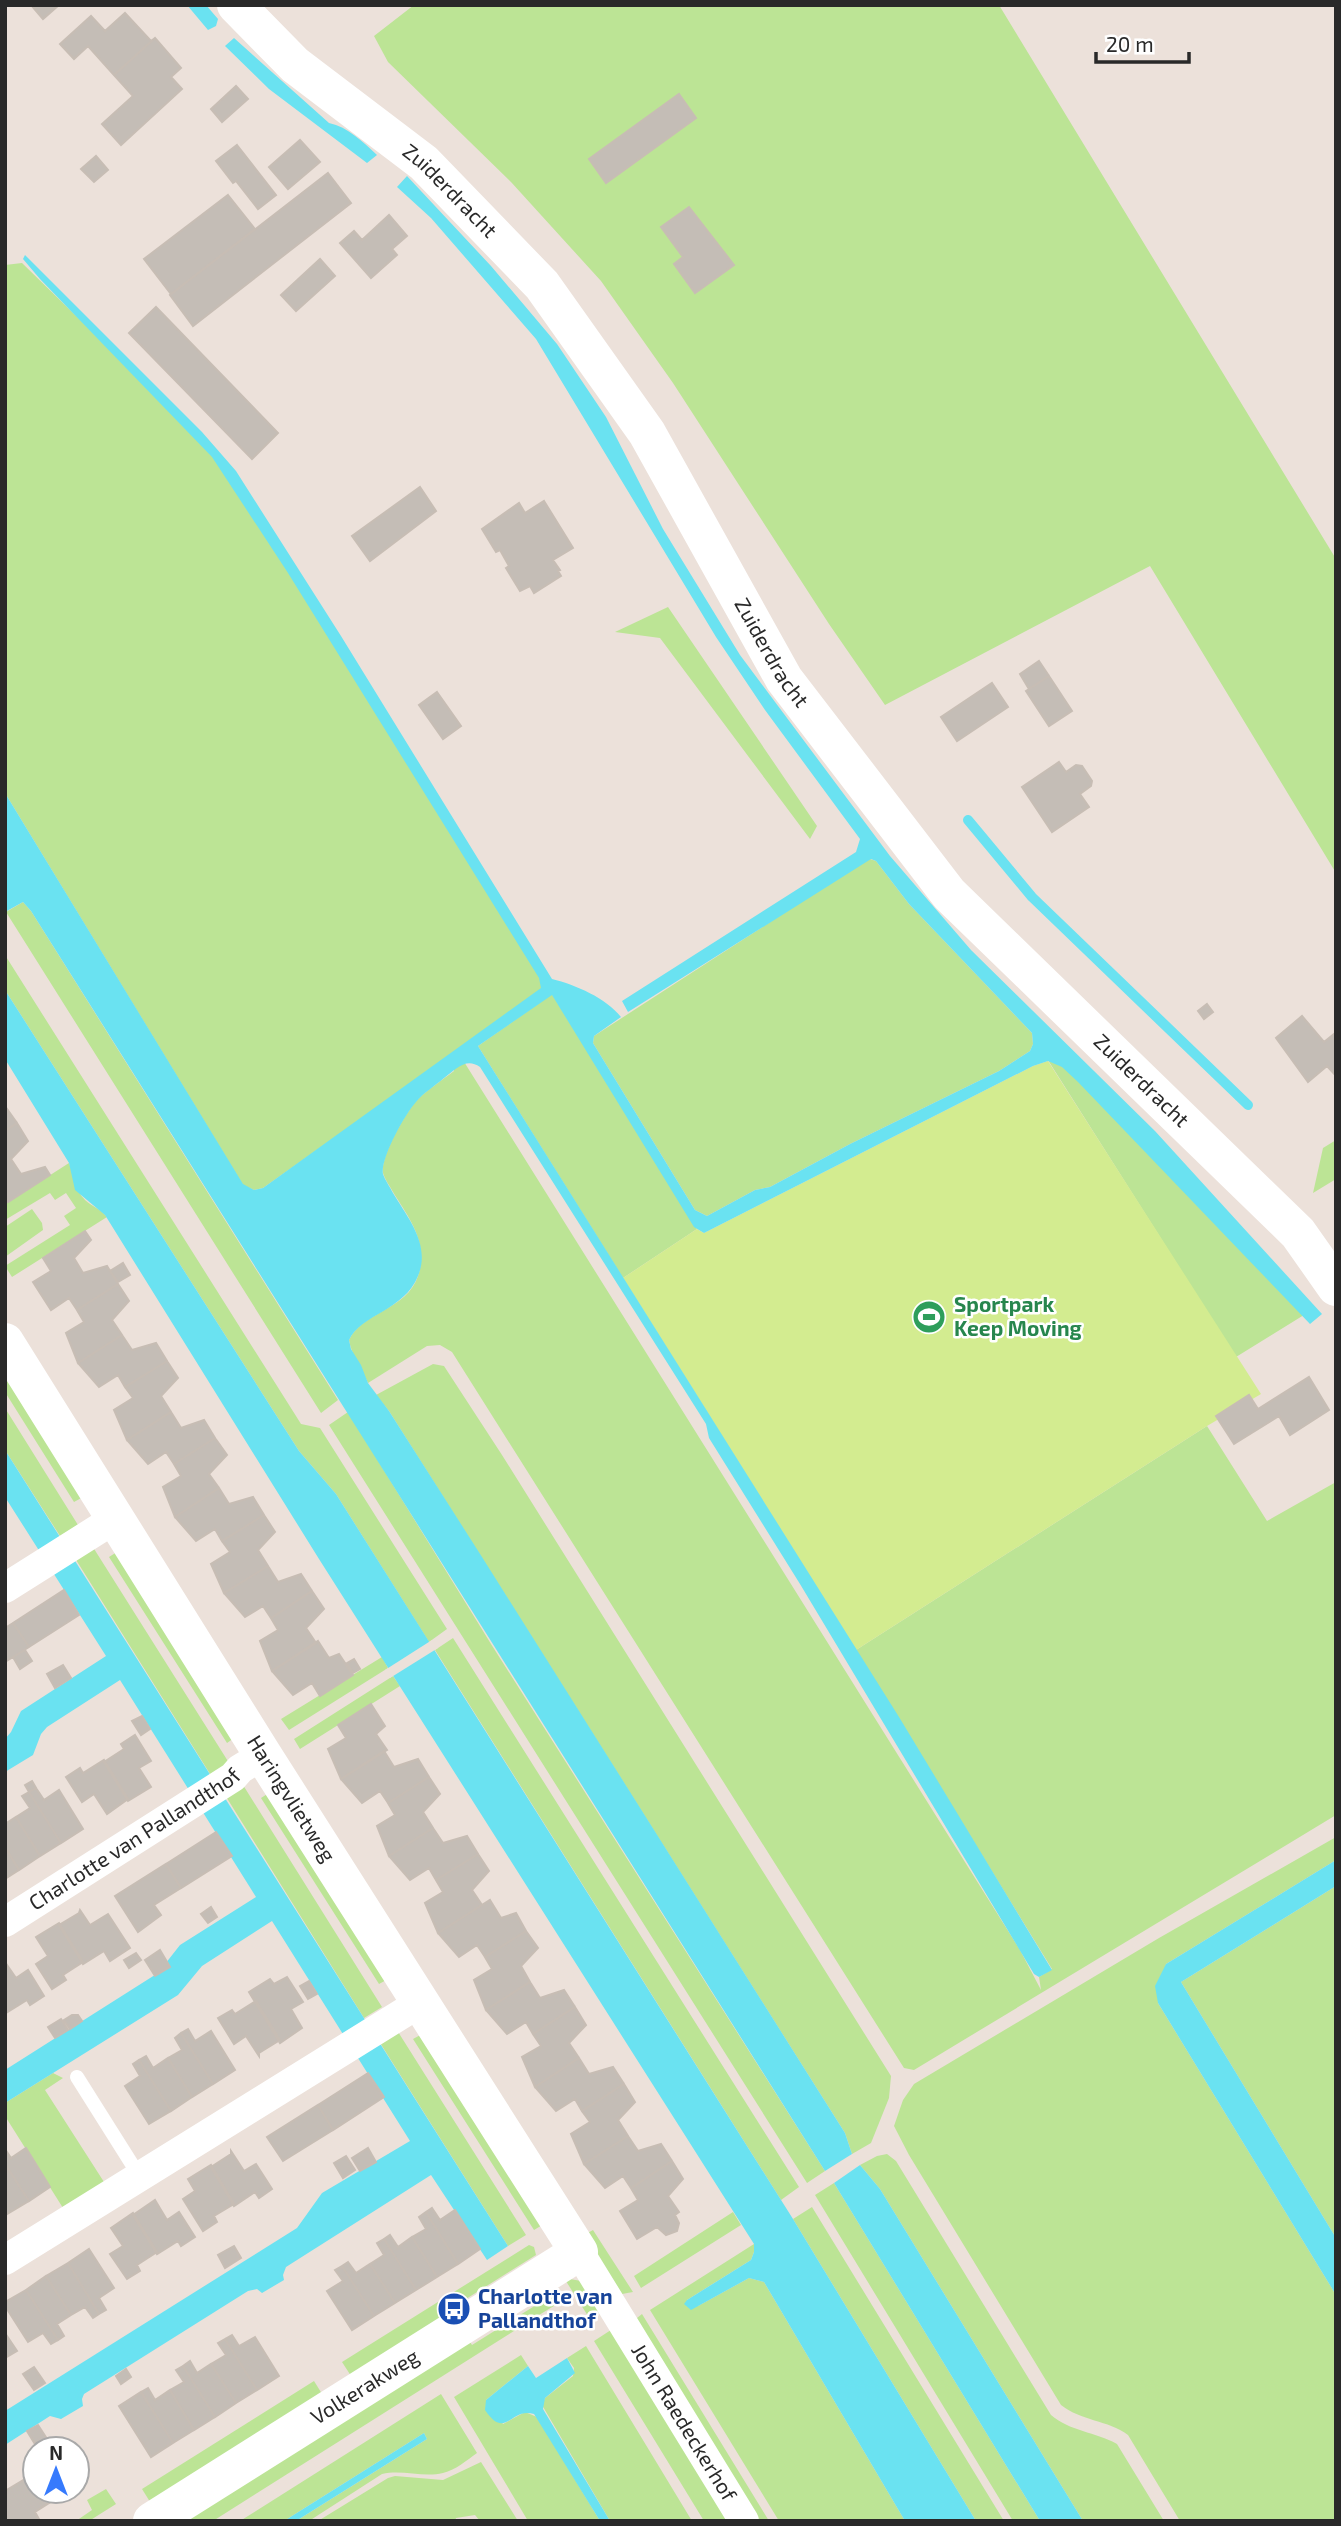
<svg xmlns="http://www.w3.org/2000/svg" width="1341" height="2526" font-family="'Exo 2',sans-serif">
<style>
.green{fill:#bce495}
.pitch{fill:#d3ec90}
.water{fill:#6ae2f1}
.pier{fill:#ece1da}
.lines{fill:none;stroke-linecap:round;stroke-linejoin:round}
.stream{stroke:#6ae2f1;stroke-width:10}
.building{fill:#c4bdb6;stroke:#c7bdb4;stroke-width:2}
.lane{stroke:#fff;stroke-width:14}
.street{stroke:#fff;stroke-width:30}
.secondary{stroke:#fff;stroke-width:38}
.labels{text-anchor:middle;stroke-width:5;stroke-linejoin:round;paint-order:stroke}
.street-label{font-size:21px;fill:#292929;stroke:#fff}
.leisure-label{font-size:21px;font-weight:bold;fill:#27864d;stroke:#fff;text-anchor:start}
.transit-label{font-size:21px;font-weight:bold;fill:#164399;stroke:#fff;text-anchor:start}
</style>
<rect width="100%" height="100%" fill="#ece1da"/>
<path class="green" d="M414,5h585l337,554v314l-186,-307 -265,139 -56,-81 -156,-241 -72,-102 -90,-99 -123,-120 -14,-26z
M22,263l126,123 58,61 36,48 119,186 189,310 -89,66 559,893 21,40 -2,-13 13,-8 -196,-319 351,-224 60,95 69,-39v333l-422,255 -10,-2 -452,-716 -12,-7 -13,1 -59,37c-6,-14 -17,-29 -19,-43 13,-28 58,-30 69,-64 11,-33 -9,-58 -25,-84 -3,-6 -8,-12 -10,-19 -3,-16 22,-59 33,-72 11,-11 25,-20 38,-30v-18l-191,135 -9,2 -11,-5 -238,-392v-528z
M668,607l149,219 -7,13 -150,-201 -45,-6z
M870,859l6,2 33,43 123,129 1,11 -3,7 -31,20 -149,73 -80,43 -15,3 -48,26 -12,-6 -102,-167 1,-7 264,-171z
M23,902l8,9 307,489 -17,13 -315,-501z
M5,955l291,461 5,8 19,4 127,201 -18,13 -93,-148 -37,-43 -294,-461z
M552,994l145,235 -74,49 -145,-232z
M1057,1052l255,258 -76,47 -190,-300z
M1336,1140v39l-23,14 10,-45z
M69,1163c5,13 5,26 16,37 7,7 15,8 22,17l-95,60 -7,-11 65,-41 -6,-9 12,-8 -10,-15 -11,7 -5,-7 -45,27v-16z
M32,1209l10,14 1,7 -38,27v-30z
M433,1364l11,2 58,89 389,621 -2,22 -18,45 -19,11 -7,-21 -456,-722 -13,-16z
M5,1368l80,128 -11,6 -69,-110z
M5,1408l73,117 -18,11 -55,-86z
M348,1412l143,232 334,527 -18,12 -478,-758z
M91,1544l140,222 -19,11 -139,-222z
M120,1550l117,186 -10,7 -118,-186z
M453,1638l346,549 -18,13 -346,-550z
M382,1657l6,11 -99,62 -8,-11z
M393,1676l7,10 -100,63 -6,-10z
M243,1785l139,222 -18,11 -139,-223z
M272,1791l118,187 -11,6 -118,-186z
M1336,1837v23l-170,104 -8,39 178,292v226h-156l-52,-86c-20,-15 -47,-14 -67,-30l-152,-250 -15,-29 9,-26 11,-16 245,-146z
M1336,1886v352l-155,-256z
M395,2027l131,208 -18,11 -131,-208z
M424,2033l120,191 -10,6 -121,-191z
M53,2073l10,5 -18,12 59,92 -41,26 -58,-92v-13z
M887,2154l9,7 155,254c18,16 45,17 66,29l47,77h-81l-203,-332 -20,-24 17,-9z
M834,2183l206,338h-27l-198,-326z
M812,2207l192,314h-28l-183,-302z
M733,2212l8,13 -100,63 -7,-12z
M593,2230l40,62 -11,2 -38,-59z
M754,2244v8l-3,8 -64,40 11,6 51,-28 15,4 141,239h-126l-129,-211z
M529,2245l5,2 2,8 -86,54 3,6 -100,64 -11,-17z
M564,2278l23,4 13,30 -6,4h-6z
M557,2292h4l1,9 -23,14 1,3 -7,1 -320,202h-33l288,-182 4,6z
M642,2314l127,207h-12l-120,-196v-7z
M614,2328l117,193h-27l-110,-180z
M586,2346l106,175h-82l-68,-116 3,-7 28,-22 1,-8 -7,-10z
M521,2355l7,11 -42,34 17,24 22,-12 12,5 63,104h-72l-74,-124z
M314,2381l10,16 -172,108 -10,-16z
M441,2394l36,59c-10,7 -21,17 -34,20 -20,5 -41,-4 -61,1l-73,47h-13l131,-82 -3,-6 -140,88h-44z
M481,2462l37,59h-38l-5,-6 -19,3 -1,3h-137l70,-43 7,-2 48,4z
M106,2489l10,15 -27,17h-13l16,-11 -5,-10z"/>
<path class="pitch" d="M1048,1061l213,333 -54,32 -351,224 -233,-372 74,-49 7,4 329,-167z"/>
<path class="water" d="M187,5h19l12,14 -2,7 -8,4z
M234,38l95,85c19,4 34,19 48,32l-10,8 -98,-74 -44,-43z
M407,176l84,90 66,78 49,73 57,112 77,126 150,201 81,94 184,181 167,183 -12,10 -232,-242 -16,-15 -14,-6 -15,5 -329,167 -10,-6 -142,-232 -74,51 421,671 153,253 -13,7 -5,-3 -234,-390 -91,-146 -3,-14 -226,-357c-14,-10 -24,2 -36,11 -9,8 -21,15 -28,24 -11,12 -36,57 -33,72 2,6 7,13 10,19 15,25 38,52 25,83 -14,35 -57,38 -69,64l2,9 10,16 7,18 21,28 93,146 363,576 7,21 -27,17 -794,-1260 -8,-9 -18,10v-119l238,391 11,6 9,-2 278,-200 -2,-10 -251,-405 -76,-116 -172,-178 -17,-20 2,-4 177,177 34,39 105,165 211,343c24,6 54,19 69,38l-27,19 -1,7 102,167 12,6 48,-26 15,-3 80,-43 149,-73 31,-20 3,-7 -1,-11 -123,-129 -33,-43 -5,-2 -243,153 -6,-11 234,-149 4,-13 -95,-129 -49,-73 -180,-298 -105,-121 -34,-31z
M5,990l294,461 37,43 457,725 183,302h-71l-141,-239 -15,-4 -58,32 -7,-6 3,-4 64,-40 3,-8v-8l-435,-685 -214,-344 -30,-25 -6,-27 -64,-104z
M5,1450l503,796 -21,14 -56,-85 -145,92 -3,8 1,5 -22,13 -5,-4 -9,2 -164,103 -2,5 1,7 -22,13 -11,-3 -45,29v-34l292,-183 25,-35 88,-52 -138,-220 -70,45 -24,29 -173,108v-33l153,-97 22,-28 76,-48 -136,-217 -73,47 -6,7 -8,21 -28,17v-33l6,-7 10,-21 85,-55 -101,-159z
M1336,1860v26l-155,96 155,256v57l-178,-292 -3,-17 11,-22z
M860,2165l20,24 203,332h-43l-206,-338z
M567,2358l8,15 -30,25 -2,11 67,112h-10l-66,-107c-24,-7 -28,27 -49,-4l1,-10 42,-34 8,12z
M424,2433l3,6 -131,82h-12z"/>
<path class="pier" d="M432,1640l6,8 -48,30 -5,-8z"/>
<g class="lines">
<path class="stream" d="M968,820l64,77 216,208"/>
</g>
<path class="building" d="M31,5h28l-16,14z
M125,13l26,28 4,-3 -41,37 -26,-29 -14,13 -14,-15 31,-28 14,15z
M155,38l26,30 -10,9 11,12 -61,56 -19,-21 31,-28 -19,-21z
M236,86l12,13 -26,23 -11,-13z
M679,94l17,24 -90,65 -17,-24z
M300,140l20,22 -32,27 -19,-22z
M237,145l39,50 -18,14 -22,-28 -3,2 -17,-22z
M96,156l12,14 -14,12 -13,-13z
M328,173l23,30 -158,123 -23,-31z
M228,195l27,34 -84,65 -27,-35z
M689,207l45,58 -39,28 -21,-29 9,-7 -22,-30z
M389,215l18,21 -15,13 5,6 -26,23 -31,-35 14,-12 8,9z
M320,259l15,17 -39,35 -15,-16z
M156,307l122,126 -26,26 -123,-126z
M420,487l16,24 -66,50 -18,-25z
M544,501l29,47 -20,12 7,10 -2,1 3,5 -27,17 -4,-7 -10,5 -14,-23 3,-2 -9,-16 -4,2 -14,-23 37,-26 6,10z
M1039,661l10,15 -20,13 -9,-15z
M1049,676l23,35 -23,15 -23,-35z
M992,683l16,24 -51,34 -16,-24z
M437,692l24,34 -18,13 -24,-34z
M1059,762l7,10 10,-7 6,1 10,15 -1,5 -11,8 9,13 -37,25 -30,-45z
M1207,1004l6,8 -9,7 -6,-8z
M1302,1016l22,26 10,-8 2,3v39l-9,-10 -19,16 -32,-44z
M5,1106l12,17 -12,8z
M17,1123l11,18 -17,18 10,15 24,-7 5,8 -42,27 -3,-5v-66z
M85,1231l6,9 -17,18 9,15 24,-7 11,18 -41,26 -8,-12 -18,12 -18,-28 18,-11 -8,-13z
M123,1263l7,12 -12,7 -8,-11z
M118,1284l11,17 -17,19 10,15 -44,28 -12,-30 18,-11 -7,-12z
M122,1335l10,15 24,-7 11,18 -42,26 -7,-12 -19,12 -21,-24z
M167,1361l11,17 -17,18 10,16 -44,28 -13,-30 19,-12 -8,-11z
M1309,1377l20,33 -39,25 -11,-19 -45,28 -18,-28 33,-21 9,14z
M171,1412l10,16 23,-8 11,18 -41,26 -8,-12 -18,12 -21,-24z
M215,1438l12,17 -18,19 10,14 -44,29 -12,-30 18,-11 -7,-12z
M219,1488l10,16 24,-7 11,18 -42,26 -7,-12 -19,12 -21,-24z
M264,1515l11,17 -17,18 10,16 -44,27 -13,-29 19,-12 -8,-11z
M268,1566l10,16 23,-8 11,17 -41,27 -8,-12 -18,11 -21,-24z
M64,1590l15,25 -50,32 -16,-24z
M312,1591l12,18 -18,19 10,15 -44,28 -12,-30 18,-11 -7,-12z
M13,1623l16,24 -24,15v-34z
M318,1641l11,17 10,-4 14,21 -33,21 -8,-13 -19,12 -21,-24z
M25,1650l7,11 -12,8 -7,-12z
M354,1659l6,10 -7,4 -6,-10z
M63,1665l8,13 -16,10 -8,-14z
M371,1704l14,22 -9,8 11,16 -46,29 -13,-30 18,-11 -8,-13z
M142,1716l8,13 -9,6 -9,-14z
M135,1735l16,26 -12,7 12,19 -23,14 -24,-39 20,-13 -3,-5z
M384,1751l10,16 24,-8 11,18 -41,26 -8,-12 -18,12 -21,-24z
M104,1760l24,39 -21,15 -13,-20 -12,8 -16,-25 14,-9 3,5z
M429,1777l11,17 -17,18 10,16 -44,28 -12,-30 18,-11 -7,-12z
M32,1781l4,7 -7,4 -4,-7z
M36,1788l8,12 15,-10 24,39 -22,14 -32,-51z
M29,1792l32,51 -21,13 -24,-39 14,-9 -8,-12z
M16,1817l24,39 -21,14 -14,-23v-23z
M433,1828l10,15 24,-7 11,18 -42,26 -7,-12 -19,12 -21,-24z
M216,1832l16,24 -51,32 -15,-24z
M5,1847l14,23 -14,9z
M478,1854l11,17 -17,19 10,15 -44,28 -13,-30 18,-11 -7,-12z
M166,1864l15,24 -27,17 7,10 -23,17 -23,-36z
M490,1900l11,18 15,-5 10,18 -41,26 -8,-12 -18,12 -21,-24z
M211,1907l6,10 -9,6 -7,-9z
M80,1910l10,15 18,-11 22,34 -20,13 -6,-10 -21,13 -24,-39 20,-12z
M59,1923l24,39 -20,13 3,5 -14,9 -16,-25 12,-8 -12,-19z
M526,1931l12,17 -17,18 9,16 -44,28 -12,-30 18,-11 -7,-12z
M160,1950l10,17 -15,9 -10,-16z
M136,1953l5,7 -12,8 -5,-8z
M5,1962l11,16 12,-8 16,26 -14,9 -3,-5 -21,13z
M287,1977l16,25 -12,7 11,19 -22,15 -31,-51 21,-13 4,5z
M309,1981l8,13 -9,5 -8,-13z
M530,1982l10,16 24,-8 11,17 -42,27 -7,-12 -19,12 -21,-24z
M256,2001l24,39 -21,13v3l-13,-20 -12,8 -16,-26 14,-8 3,4z
M575,2007l11,18 -17,18 10,15 -44,29 -13,-30 19,-11 -8,-12z
M72,2015h6l4,6 -12,8 -6,-9z
M61,2019l7,11 -13,8 -7,-11z
M188,2029l7,12 16,-10 24,39 -22,14 -32,-51z
M181,2033l32,51 -21,13 -24,-39 14,-8 -7,-12z
M146,2056l7,12 15,-10 24,39 -21,14 -32,-51z
M579,2058l10,16 24,-7 11,17 -42,27 -7,-12 -19,12 -21,-24z
M139,2060l32,51 -22,13 -24,-38 15,-10 -7,-12z
M368,2073l16,24 -51,33 -15,-25z
M624,2084l11,18 -17,18 10,16 -44,28 -13,-30 19,-12 -8,-11z
M318,2105l15,25 -50,31 -16,-24z
M628,2136l10,15 23,-7 11,17 -41,27 -8,-12 -18,12 -21,-24z
M26,2148l24,39 -21,14 -24,-37v-15l6,9z
M368,2148l8,14 -16,9 -8,-13z
M231,2151l13,20 12,-7 16,25 -13,9 -4,-6 -21,14 -23,-39 20,-13z
M346,2156l9,14 -12,8 -9,-15z
M672,2161l11,18 -15,17 11,16 -4,3 4,8 -2,8 -11,4 -9,-8 -20,12 -17,-28 18,-11 -7,-12z
M5,2164l24,37 -22,13 -2,-4z
M211,2165l23,39 -20,12 3,6 -14,9 -20,-32 12,-8 -7,-12z
M155,2200l12,20 12,-8 16,25 -14,9 -3,-5 -21,13 -24,-39z
M432,2208l8,12 15,-10 25,39 -22,15 -32,-52z
M426,2212l32,52 -21,13 -25,-40 14,-8 -7,-12z
M133,2213l24,39 -20,13 3,6 -13,8 -17,-25 13,-8 -12,-18z
M390,2235l8,12 14,-10 25,40 -21,13 -32,-51z
M384,2239l32,51 -21,13 -25,-39 14,-9 -7,-12z
M234,2246l7,12 -16,10 -7,-13z
M89,2249l25,39 -15,10 7,12 -7,4 -31,-51z
M348,2262l8,11 14,-9 25,39 -21,13 -32,-50z
M68,2263l31,51 -6,4 -8,-11 -14,8 -25,-39z
M342,2266l32,50 -22,14 -25,-39 16,-10 -8,-11z
M46,2276l25,39 -14,9 7,12 -6,4 -32,-50z
M26,2290l32,50 -7,4 -8,-11 -15,9 -23,-36v-4z
M5,2333l12,18 -12,7z
M232,2335l7,11 16,-9 24,39 -22,14 -32,-51z
M225,2339l32,51 -21,13 -25,-39 15,-9 -8,-12z
M190,2361l7,12 14,-9 25,39 -21,14 -32,-51z
M183,2366l32,51 -21,13 -24,-40 14,-8 -8,-12z
M34,2367l11,16 -11,7 -11,-16z
M126,2369l5,8 -10,7 -5,-8z
M148,2388l7,12 15,-10 24,40 -21,13 -32,-51z
M141,2392l32,51 -22,14 -32,-51z
M38,2425l15,23 -2,1h-13l-11,-18z
M35,2473v18h33l-33,21 5,9h-35v-30z"/>
<g class="lines">
<path class="lane" d="M77,2077l63,100"/>
<g class="street">
<path d="M5,1588l111,-70"/>
<path id="s1" d="M5,1922l228,-145 7,-8 23,-14"/>
<path id="s2" d="M579,2252l165,269"/>
<path d="M5,2260l416,-258"/>
</g>
<g class="secondary">
<path id="s3" d="M236,5l59,60 129,98 118,122 105,148 137,246 165,215 349,339 38,54"/>
<path id="s4" d="M5,1342l258,413 316,497 -427,269"/>
</g>
</g>
<defs>
<symbol id="stadium-disc" viewBox="-11 -11 22 22"><circle r="9.5" fill="#2e9e5b" stroke="#fff"/><path d="M0-5a6.5 5 0 1 0 0 10a6.5 5 0 1 0 0-10ZM-3.5-1.8h7v3.6h-7Z" fill="#fff"/></symbol>
<symbol id="bus-disc" viewBox="-11 -11 22 22"><circle r="9.5" fill="#1a4fb4" stroke="#fff"/><path d="M-5-6H5V4H4V6H2V4H-2V6H-4V4H-5ZM-3.5-4V0h7V-4ZM-3.5 1.2v1.5H-2V1.2ZM2 1.2v1.5H3.5V1.2Z" fill="#fff"/></symbol>
</defs>
<g fill-rule="evenodd">
<use href="#stadium-disc" x="910" y="1298" width="38" height="38"/>
<use href="#bus-disc" x="435" y="2290" width="38" height="38"/>
</g>
<g class="labels">
<g class="street-label">
<text dy="7" stroke="none"><textPath href="#s3" startOffset="284">Zuiderdracht</textPath></text>
<text dy="7" stroke="none"><textPath href="#s3" startOffset="850">Zuiderdracht</textPath></text>
<text dy="7" stroke="none"><textPath href="#s3" startOffset="1418">Zuiderdracht</textPath></text>
<text dy="7" stroke="none"><textPath href="#s4" startOffset="539">Haringvlietweg</textPath></text>
<text dy="7" stroke="none"><textPath href="#s1" startOffset="154">Charlotte van Pallandthof</textPath></text>
<text transform="translate(365 2387) rotate(-32)" y="7">Volkerakweg</text>
<text dy="7" stroke="none"><textPath href="#s2" startOffset="200">John Raedeckerhof</textPath></text>
</g>
<g class="leisure-label">
<text x="954" y="1312">Sportpark<tspan x="954" dy="24">Keep Moving</tspan></text>
</g>
<g class="transit-label">
<text x="478" y="2304">Charlotte van<tspan x="478" dy="24">Pallandthof</tspan></text>
</g>
</g>
<rect width="1341" height="2526" fill="none" stroke="#292929" stroke-width="14"/>
<g transform="translate(56 2470)"><circle r="33" fill="#ffffff" stroke="#a9a9a9" stroke-width="2"/>
<path d="M0-5L12 26L0 18L-12 26Z" fill="#367afd"/>
<text y="-10" font-size="19" font-weight="bold" text-anchor="middle" fill="#292929">N</text>
</g>
<path d="M1096 52v10h93v-10" fill="none" stroke="#292929" stroke-width="3.5"/>
<text x="1106" y="52" font-size="21" fill="#292929" stroke="#ffffff" stroke-width="5" paint-order="stroke">20 m</text>
</svg>
